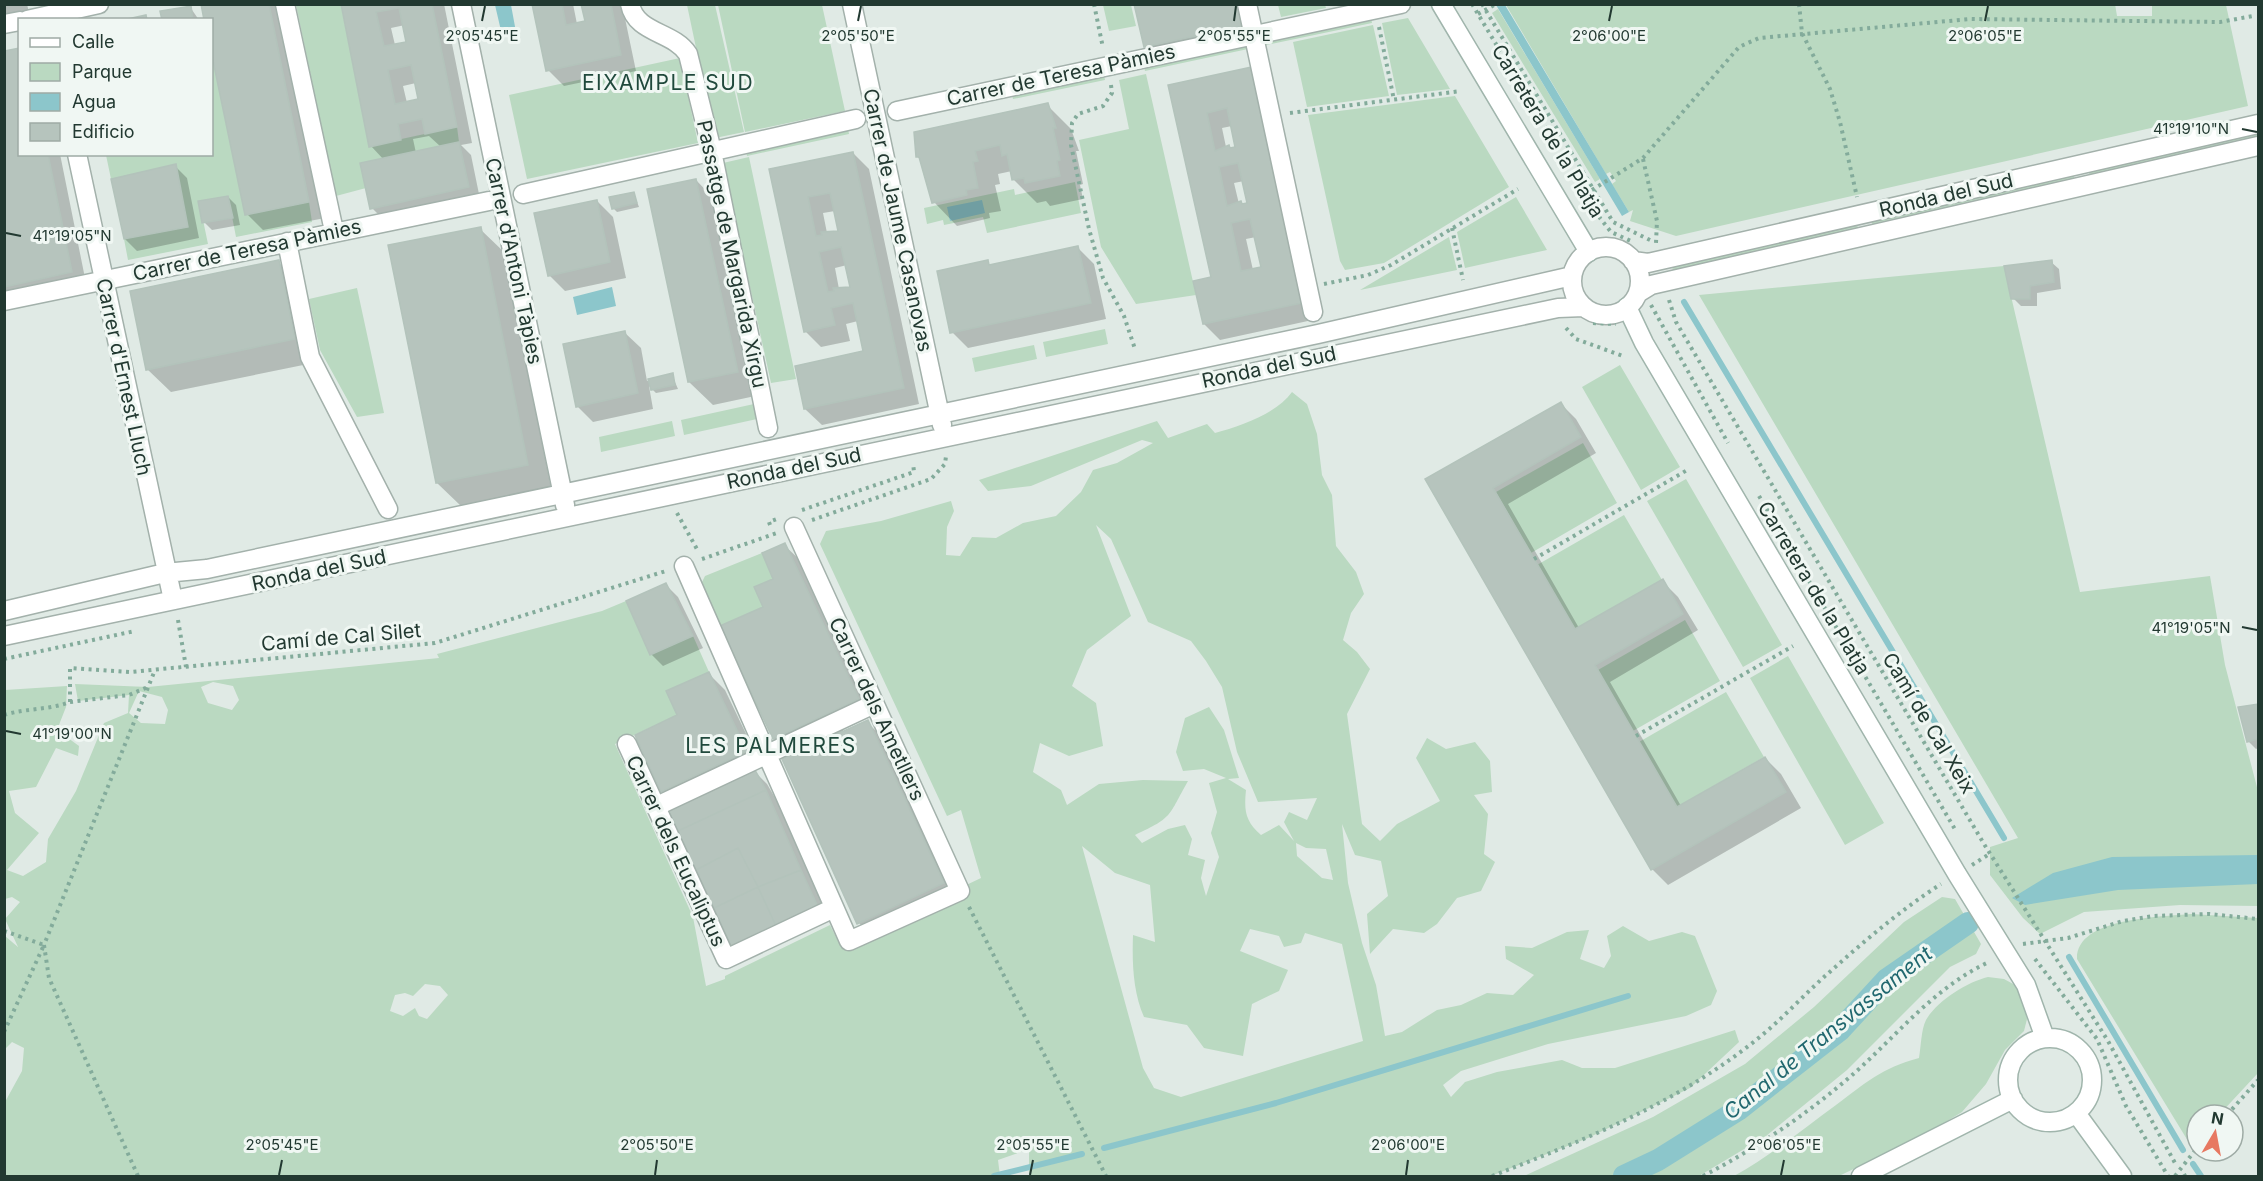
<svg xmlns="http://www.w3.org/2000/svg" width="2263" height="1181" font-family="Inter,sans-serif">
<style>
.green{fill:#bad9c1;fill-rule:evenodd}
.water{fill:#8cc6cb}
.shadow{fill:#0003;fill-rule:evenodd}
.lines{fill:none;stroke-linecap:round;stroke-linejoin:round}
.stream{stroke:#8cc6cb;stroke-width:6}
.canal{stroke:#8cc6cb;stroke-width:22}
.building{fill:#b6c4bd;stroke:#b3c3bb;stroke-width:1.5;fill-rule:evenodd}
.street-casing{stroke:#a3b1ab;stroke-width:21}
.secondary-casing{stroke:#a0b5ac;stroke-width:21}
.path{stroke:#83ab9b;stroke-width:4;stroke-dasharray:3 4.5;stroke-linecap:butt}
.street{stroke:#fff;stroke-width:18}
.secondary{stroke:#fff;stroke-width:18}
.ticks{fill:none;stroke:#223931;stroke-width:2}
.labels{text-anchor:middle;stroke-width:6;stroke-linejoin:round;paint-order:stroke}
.street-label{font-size:20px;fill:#223931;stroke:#f0f7f3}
.neighbourhood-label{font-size:21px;letter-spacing:1.5px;fill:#20493c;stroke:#f0f7f3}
.water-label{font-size:21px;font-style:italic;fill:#21686f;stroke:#f0f7f3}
.ticks-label{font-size:15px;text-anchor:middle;fill:#223931;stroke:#f0f7f3;stroke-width:6;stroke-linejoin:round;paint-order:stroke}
</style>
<rect width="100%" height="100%" fill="#e0eae5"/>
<path class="green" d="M1530,4h585l2,12h35v-10l74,-1 22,101 -572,130 -46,-15 3,-11 -4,2 -17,-28 4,-3 -6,-9 -4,2 -100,-169z
M296,5h45l28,141 88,-19 2,15 -99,21 6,25 -30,8z
M687,5h28l29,127 -29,6z
M718,5h104l23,106 -100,21z
M1103,5h28l5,21 -27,5z
M1278,5h47l1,3 -45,9z
M1498,9l102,170 -5,3 -103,-169z
M1371,17l1,6 -111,23 -2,-5z
M1408,18l42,71 -53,6 -15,-72z
M1373,25l16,71 -82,11 -14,-65z
M1247,45l1,4 -103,22 -1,-4z
M212,56l33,159 64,-13 3,20 -76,15 -8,-41 -29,5 9,43 -80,16 -4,-21 63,-13 -76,-47 -5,-24 106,-1z
M680,58l18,85 -171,36 -18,-84z
M1146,74l50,221 -60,9 -35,-57 -22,-107 50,-11 -10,-49z
M1104,75l1,5 -92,19 -1,-4z
M1455,96l54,91 -125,76 -39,7 -5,-9 -32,-146z
M848,129l1,5 -102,22 -1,-5z
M2258,130v9l-168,38 -2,-8z
M749,157l47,222 -25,4 -48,-220z
M2073,173l2,8 -202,46 -2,-9z
M1075,182l6,31 -94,20 -4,-16 -39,8 -1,-5 -16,4 -3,-16 90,-19 1,6z
M1516,197l31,53 -82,18 -8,-36z
M1856,222l3,8 -186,42 -1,-8z
M1449,237l8,33 -97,20z
M2004,266l76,326 130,-16 15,89 33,126v115l-78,-1 -96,7 -44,22 -17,-16 -33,-43v-28l28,-9 -319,-543z
M357,288l27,125 -27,4 -37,-67 -11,-51z
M1105,329l3,15 -62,13 -3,-15z
M1034,345l3,14 -62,13 -3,-14z
M1620,365l60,102 -39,23 -59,-103z
M1292,392l15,12 10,30 5,41 10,20 4,51 20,26 8,22 -13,19 -8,27 14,12 13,17 -23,45 15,110 18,17 17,-17 43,-23 -24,-43 11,-20 19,11 29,-7 15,19 2,31 -18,3 14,19 -4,40 11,8 -14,29 -24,7 -20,26 -13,9 -31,-4 -23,25 -3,-40 21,-18 -7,-35 -26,-6 -13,-31 6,59 14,60 14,42 9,51 17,-4 35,-22 24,-5 26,-12 26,2 21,-20 -28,-16 -1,-13 27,2 35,-16 22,-2 -9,29 24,9 7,-12 -4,-20 16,-10 26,15 33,-9 13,4 22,55 -6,14 -25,11 -138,28 -87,27 -18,14 8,12 14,-15 32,-10 65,-12 20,8h33l120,-38 4,12 -49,46 -102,50 -97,38h-462v-27l-31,11 2,16h-995v-74l17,-31 2,-23 -12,-6 -7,7v-113l13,11 -13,-28 15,-17 -8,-5 -7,2v-209l62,-4 -1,21 -9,23 22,16 -1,10 -22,-8 -20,39 -27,4 6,22 24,20 -32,37 16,6 23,-14 2,-23 28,-48 28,-68 24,-10 1,-18 -51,6 -3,-17 73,3 291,-29 -2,-4 165,-43 24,-10 24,54 43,-19 16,36 -32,43 -62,29 78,173 13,69 19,-7v-3l105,-51 10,20 141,-67 -20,-68 -14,6 -127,-272 6,-13 55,-10 70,-20 3,10 -7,16 -1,28 14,1 12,-19 24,1 27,-15 33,-7 25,-24 12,-22 24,-7 36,-20 -11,-3 -111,46 -43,5 -9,-11 178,-59 11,17 39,-14 8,9c26,-7 61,-19 77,-41zM1096,525l15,14 37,83 43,19 15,20 16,26 15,65 21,50 59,-4 -10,22 -18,-8 -5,10 10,19 -15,-16 -18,10c-16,-14 -17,-24 -15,-45l-18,-11 11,-1 -15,-48 -15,-23 -24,11 -9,34 7,19 21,-2 22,9 -17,5 8,29 -6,21 8,24 -13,39 -5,-18 4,-18 -17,-5 4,-16 -7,-14 -17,4 -26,14 -7,-8c39,-18 33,-19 53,-54l-45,-1 -44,4 -32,21 -6,-15 -28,-18 7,-29 29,13 34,-10 -7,-43 -24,-17 15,-36 44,-34zM213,682l20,4 6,14 -7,10 -24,-7 -7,-16zM139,691l23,6 6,13 -3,14 -24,-1 -12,-10zM1296,843l10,5 20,1 7,31 -11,-2 -25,-22zM1082,846l33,27 35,12 5,57 -22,-7c-1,28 0,57 11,82l43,8 17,23 39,8 9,-52 27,-13 9,-21 -48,-19 10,-22 29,7 5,11 17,-4 4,-10 37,11 21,97 -182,56 -27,-9 -11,-20zM425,984l15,2 8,9 -21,24 -8,-3 -4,-8 -12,8 -13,-5 5,-16 10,-2 8,3z
M754,404l3,15 -73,16 -3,-15z
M672,421l3,15 -74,16 -2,-15z
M1583,443l34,60 -86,50 -35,-61z
M1686,479l96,166 -39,22 -96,-166z
M1624,515l38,65 -87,49 -38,-64z
M762,553l11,26 -18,8 8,20 -43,19 -18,-44 3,-6z
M1685,620l35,61 -87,50 -35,-61z
M1788,656l96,167 -39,22 -95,-167z
M1726,692l38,65 -87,50 -38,-65z
M1942,897l13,2 26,45 -5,10 -26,13 -103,103 -81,66 -67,40h-175l129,-59 92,-53 69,-57 90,-85z
M2191,914l67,4v155l-39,42h-22v23l-4,5 -5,-2 -111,-182c-1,-42 85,-42 114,-45z
M1988,977l16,2 11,6 8,10 4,24 -3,12 -19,19 -19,34 -24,28 -38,23 -85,41h-105c36,-20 68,-46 102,-71 30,-22 45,-37 83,-47 2,-11 2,-28 7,-38 11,-19 41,-38 62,-43z"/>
<path class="water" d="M495,5h16l5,27 -14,3z
M1496,5h9l124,207 -7,4z
M982,200l3,13 -35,8 -3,-14z
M612,287l4,19 -39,9 -4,-18z
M2258,855v29l-140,6 -93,15 -13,-7 41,-25 59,-16z"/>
<path class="shadow" d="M4,4h23l3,13 -26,6z
M203,4h75l47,214 -62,12 -16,-16 -35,-165v-29z
M342,4h102l28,139 -11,2 10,10 9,44 -96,21 -12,-12 12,-48 -13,-14zM405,25l3,18 -13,2 -4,-17zM416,83l4,17 -13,3 -4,-17zM429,136l12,11 -25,6 -3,-14z
M534,4h39l4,20 9,-2 -3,-18h39l14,67 -72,15 -16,-16z
M1140,4h110l8,38 -97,21 -16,-16z
M190,7l9,13h-36z
M4,53l16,101h40l27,134 -83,18z
M1267,85l50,234 -97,21 -16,-16 9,-46 -43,-192zM1232,126l5,22 -5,1 -6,-2 -4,-19zM1244,181l5,23h-10l-5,-21zM1256,237l6,31 -9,2 -7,-31z
M1047,105l24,24 8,22h-3l7,33 -3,1 3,14 -33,7 -4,-5 -9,2 -23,-23 -2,-9 -14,3 2,10 -5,1 6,26 -12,2 1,5 -33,8 -23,-24 -12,-41 -4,-4z
M853,153l16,16 50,235 -97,21 -17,-16 -8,-42 68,-14 -7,-32 -12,3 4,17 -29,6 -16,-16 -34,-160zM835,211l4,22h-12l-4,-20zM847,265l5,24h-13l-4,-21z
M175,166l12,12 12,60 -62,13 -12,-12z
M696,180l23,24 41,191 -47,10 -24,-23z
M634,194l5,13 -22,5 -4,-4z
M228,197l8,8 4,20 -28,5 -8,-8z
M597,201l16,16 13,61 -61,13 -16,-16z
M480,229l24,23 47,236 -90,18 -24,-23z
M1078,248l16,16 12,55 -138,29 -16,-16 35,-70 4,4z
M278,262l24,23 16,77 -147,30 -24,-23z
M2051,262l8,7 2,20 -24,4v13h-16l-8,-8z
M624,332l17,16 6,33 25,-6 6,14 -22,4 -7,-7 4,23 -60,13 -16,-16z
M1560,403l16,16 20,34 -88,51 71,124 83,-47 16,16 20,33 -88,52 71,124 84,-48 16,16 20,34 -133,77 -16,-16 -225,-389z
M784,545l17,16 73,154 -31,15 1,2 23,-10 16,16 76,161 -84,40 -16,-16 -67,-167 -18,-18 -9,-130z
M666,585l12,12 25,51 -40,18 -12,-12z
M709,674l16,16 37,77 -8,4 13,13 14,24 48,111 -84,38 -12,-12 -54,-137 -16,-17 -26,-55 42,-21z
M2258,705v43l-2,1 -8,-8 -9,-33z"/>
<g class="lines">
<path class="stream" d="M1684,302l320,536
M2069,957l114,193
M1104,1148l172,-45 352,-107
M2193,1164l8,12
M994,1176l88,-22"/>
<path class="canal" d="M1624,1176l34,-16 80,-50 102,-80 47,-51 81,-56"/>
</g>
<path class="building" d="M201,4h68l40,198 -64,13 -33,-159v-36h-8z
M341,4h91l25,123 -32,7 -3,-15 -24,5 3,16 -32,7zM399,8l7,34 -22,4 -8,-34zM411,65l7,34 -23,5 -7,-34z
M532,4h30l4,21 19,-4 -4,-17h30l10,51 -75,16z
M1134,4h104l5,22 -99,21z
M191,6l2,14h-31l-2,-9z
M146,15l1,5h-24z
M20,48v106h28l24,118 -68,15v-236z
M1252,67l50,236 -99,21 -10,-43 18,-4 -43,-192zM1227,108l8,39 -5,1 -1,-3 -14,6 -8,-38zM1238,163l9,40 -5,1 -1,-3 -14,5 -8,-39zM1250,219l11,48 -20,4 -10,-48z
M1048,103l8,25h-3l7,32 -3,1 3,15 -35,7 -1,-5 -12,2 -5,-26 -5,2 -2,-11 -25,6 3,10 -5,1 5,26 -12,2 1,5 -35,8 -13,-46h-3l-2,-25z
M459,142l10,45 -99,22 -10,-46z
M853,152l51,236 -100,21 -9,-43 68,-15 -10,-48 -22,5 4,17 -31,7 -35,-163zM830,193l8,38 -17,1 1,3 -6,1 -8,-39zM841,247l9,40 -17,1 1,3 -6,1 -9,-40z
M176,164l12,63 -64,12 -13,-60z
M696,179l42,193 -50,10 -41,-193z
M634,192l3,11 -25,6 -3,-12z
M228,196l5,22 -31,5 -4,-22z
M597,200l13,62 -62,14 -14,-63z
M481,227l47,238 -92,18 -48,-238z
M1078,246l13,57 -141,30 -13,-62 51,-11 1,5z
M279,260l16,79 -149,31 -16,-79z
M2052,260l2,22 -24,4v13h-19l-7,-33z
M625,331l13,62 -62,14 -13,-63z
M673,373l2,12 -24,5 -3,-11z
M1561,402l20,35 -88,51 82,141 88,-50 20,35 -88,51 82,142 88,-50 21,35 -135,78 -226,-391z
M785,543l74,156 -86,40 -53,-113 43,-19 -9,-20 19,-8 -11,-26z
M666,583l27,53 -43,19 -24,-54z
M709,672l38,79 -86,41 -26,-57 42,-20 -11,-24z
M2258,704v35l-11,3 -9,-35z
M868,720l76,163 -87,41 -75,-165z
M755,770l11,20 -88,41 -9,-20z
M766,790l35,80 -43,17 -20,-39 -42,22 -18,-39z
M738,848l20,39 -44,21 -18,-38z
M801,870l17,37 -42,19 -18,-39z
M758,887l18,39 -45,20 -17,-38z"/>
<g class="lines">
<defs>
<path id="street" d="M285,4l49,227
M461,4l104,501
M630,4c6,30 43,27 58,50l24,97 56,277
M852,4l90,421
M1247,4l66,308
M27,20l72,-16
M4,24l16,-3
M897,111l504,-107
M77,154l96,446
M523,194l333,-75
M287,242l23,115 78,152
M1572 281a34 34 0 1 1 68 0a34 34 0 1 1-68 0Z
M1633,261l15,2 610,-139
M1638,293l13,-8 607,-139
M4,301l485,-100
M684,566l165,375 111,-50 -166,-364
M4,611l161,-38 42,-4 1111,-235 254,-58
M4,636l1554,-328 26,-1
M627,744l99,215 108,-51
M657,806l217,-102"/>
<path id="secondary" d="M1441,4l148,248
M1627,307l17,36 313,531 69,111 19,53
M2008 1080a42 42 0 1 1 84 0a42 42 0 1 1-84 0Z
M2076,1113l46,63
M1861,1176l152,-77"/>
</defs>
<use href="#street" class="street-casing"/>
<use href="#secondary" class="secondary-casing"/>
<path class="path" d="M1094,4l9,44
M1472,4l128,214 11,14 22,10
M1482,4l131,218 41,20
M1799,4l3,29 28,56 10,33 17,75
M1478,14l18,-10
M1379,27l15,73
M1111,85l1,8 -9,13 -25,8 -6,9 -1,22 18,84 14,49 21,38 11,33
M1290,113l171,-22
M1643,159l14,62 -1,22
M1592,190l51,-32 96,-111 20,-9 212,-19 249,3 33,-6
M1452,228l11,52
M1324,284l44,-9 23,-10 127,-76
M1669,300l7,22 308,522 124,197 67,122
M1651,305l77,138
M1593,323l23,1
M1566,328l10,11 47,17
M1759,496l197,335
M802,510l112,-38 -1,-9
M677,513l21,38
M812,520l119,-41 14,-15 1,-8
M770,525l-1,-3 8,-3
M702,559l75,-26
M1534,559l155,-90
M178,620l8,47
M4,659l131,-28
M70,702l59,-7 19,-8
M4,715c23,-7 45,-5 66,-13v-34l60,4 305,-29 231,-72
M1636,736l157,-90
M1972,865l19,-12
M969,907l137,269
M4,931l40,14 -40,87
M2023,944l45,-6 55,-17 30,-5 56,-2 49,5
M2035,959l62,80 29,67 42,70
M2227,1115l31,-35
M2184,1174l1,2
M138,1176l-89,-198 -5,-33 111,-275
M1492,1176c95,-37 190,-75 269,-140 22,-18 42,-40 63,-59 37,-33 75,-66 117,-93
M1703,1176c52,-27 103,-61 148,-100 45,-39 83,-89 138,-114
M2175,1176l22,-28"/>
<use href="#street" class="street"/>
<use href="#secondary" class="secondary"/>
</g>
<path class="ticks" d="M482,21l3,-15M858,21l3,-15M1234,21l2,-15M1609,21l3,-15M1985,21l3,-15M2242,129l15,3M6,233l15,3M2242,627l15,3M6,731l15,3M279,1175l3,-15M655,1175l2,-15M1030,1175l3,-15M1406,1175l2,-15M1781,1175l3,-15"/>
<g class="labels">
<g class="street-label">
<text transform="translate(1061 75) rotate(-12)" y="7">Carrer de Teresa Pàmies</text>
<text transform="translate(1548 131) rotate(59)" y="7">Carretera de la Platja</text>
<text transform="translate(1946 195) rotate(-13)" y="7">Ronda del Sud</text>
<text transform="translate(898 220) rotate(78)" y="7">Carrer de Jaume Casanovas</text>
<text transform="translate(247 250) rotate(-12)" y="7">Carrer de Teresa Pàmies</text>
<text transform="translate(732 254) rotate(78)" y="7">Passatge de Margarida Xirgu</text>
<text transform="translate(514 261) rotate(78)" y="7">Carrer d'Antoni Tàpies</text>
<text transform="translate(1269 367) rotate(-12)" y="7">Ronda del Sud</text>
<text transform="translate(124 377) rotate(78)" y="7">Carrer d'Ernest Lluch</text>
<text transform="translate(794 468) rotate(-12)" y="7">Ronda del Sud</text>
<text transform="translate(319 570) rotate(-12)" y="7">Ronda del Sud</text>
<text transform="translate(1814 588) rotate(59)" y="7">Carretera de la Platja</text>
<text transform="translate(341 637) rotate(-5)" y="7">Camí de Cal Silet</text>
<text transform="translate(877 709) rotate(65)" y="7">Carrer dels Ametllers</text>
<text transform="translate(1929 723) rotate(59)" y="7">Camí de Cal Xeix</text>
<text transform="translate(676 851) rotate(65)" y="7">Carrer dels Eucaliptus</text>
</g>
<g class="neighbourhood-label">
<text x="668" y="90">EIXAMPLE SUD</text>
<text x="771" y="753">LES PALMERES</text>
</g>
<g class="water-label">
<text transform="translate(1828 1033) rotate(-39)" y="7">Canal de Transvassament</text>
</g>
</g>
<g class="ticks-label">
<text x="482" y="41">2°05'45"E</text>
<text x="858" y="41">2°05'50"E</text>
<text x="1234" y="41">2°05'55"E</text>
<text x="1609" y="41">2°06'00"E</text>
<text x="1985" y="41">2°06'05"E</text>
<text x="2191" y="134">41°19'10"N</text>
<text x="72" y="241">41°19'05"N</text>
<text x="2191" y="633">41°19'05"N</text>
<text x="72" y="739">41°19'00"N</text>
<text x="282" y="1150">2°05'45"E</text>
<text x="657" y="1150">2°05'50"E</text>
<text x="1033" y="1150">2°05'55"E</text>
<text x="1408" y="1150">2°06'00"E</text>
<text x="1784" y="1150">2°06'05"E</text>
</g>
<rect width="2263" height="1181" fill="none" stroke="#223931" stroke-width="12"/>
<rect x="18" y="18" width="195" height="138" fill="#f0f7f3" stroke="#9eaba5" stroke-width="1.5"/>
<rect x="30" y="38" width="30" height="9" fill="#ffffff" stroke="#9eaba5" stroke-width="1.5"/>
<text x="72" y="48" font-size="18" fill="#223931">Calle</text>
<rect x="30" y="63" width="30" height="18" fill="#bad9c1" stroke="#9eaba5" stroke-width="1.5"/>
<text x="72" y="78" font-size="18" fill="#223931">Parque</text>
<rect x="30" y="93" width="30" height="18" fill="#8cc6cb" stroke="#9eaba5" stroke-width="1.5"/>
<text x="72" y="108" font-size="18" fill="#223931">Agua</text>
<rect x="30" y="123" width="30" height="18" fill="#b6c4bd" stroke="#9eaba5" stroke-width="1.5"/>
<text x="72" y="138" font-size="18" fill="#223931">Edificio</text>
<g transform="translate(2215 1133) rotate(10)"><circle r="28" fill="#f0f7f3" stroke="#9eaba5" stroke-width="1.5"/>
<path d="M0-4.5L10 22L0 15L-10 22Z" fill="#e77861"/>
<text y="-9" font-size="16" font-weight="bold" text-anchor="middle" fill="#223931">N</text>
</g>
</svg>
